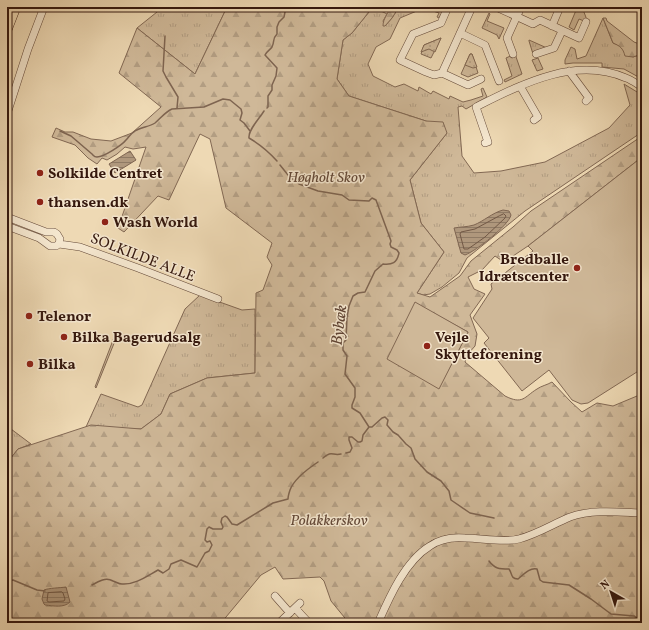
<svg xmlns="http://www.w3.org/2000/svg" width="649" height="630" font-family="Vollkorn,serif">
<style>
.grass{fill:url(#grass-tufts);stroke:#826853}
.forest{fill:url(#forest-firs);stroke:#826853;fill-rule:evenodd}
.park{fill:url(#park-dots);stroke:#826853}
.pitch{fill:#cfb898;stroke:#826853}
.water{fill:url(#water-rules);stroke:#7e6450}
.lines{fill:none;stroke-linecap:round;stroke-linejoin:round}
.shore{stroke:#725845;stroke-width:1}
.stream{stroke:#7e6450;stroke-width:1.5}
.minor-casing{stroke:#634838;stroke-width:8}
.major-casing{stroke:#35180e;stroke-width:10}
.minor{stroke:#f4e6ce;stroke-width:7}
.major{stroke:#eed9b4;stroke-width:9}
.poi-dot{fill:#8f2418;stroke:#f4e6ce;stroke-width:1.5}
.labels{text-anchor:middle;stroke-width:3;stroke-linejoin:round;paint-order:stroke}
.poi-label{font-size:15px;font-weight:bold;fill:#35180e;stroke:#f4e6ce;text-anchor:start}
.park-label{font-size:15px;font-style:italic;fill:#634837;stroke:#f4e6ce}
.street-label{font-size:15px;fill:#35180e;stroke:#f4e6ce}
.water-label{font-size:16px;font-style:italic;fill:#604434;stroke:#f4e6ce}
</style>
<defs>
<pattern id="grass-tufts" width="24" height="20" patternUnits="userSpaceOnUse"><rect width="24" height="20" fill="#cfb898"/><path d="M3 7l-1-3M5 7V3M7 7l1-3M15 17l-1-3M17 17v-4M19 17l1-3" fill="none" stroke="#b29d82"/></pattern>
<pattern id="forest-firs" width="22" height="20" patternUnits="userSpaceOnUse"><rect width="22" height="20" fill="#cfb898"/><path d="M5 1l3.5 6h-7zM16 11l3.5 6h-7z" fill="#b29d82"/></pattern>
<pattern id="park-dots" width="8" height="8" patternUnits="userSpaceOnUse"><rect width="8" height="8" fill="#cfb898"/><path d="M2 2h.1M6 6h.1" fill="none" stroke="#b29d82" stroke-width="1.8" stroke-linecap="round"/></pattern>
<pattern id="water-rules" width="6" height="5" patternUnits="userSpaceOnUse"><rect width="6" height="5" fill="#af977c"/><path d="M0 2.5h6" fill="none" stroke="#8f7a64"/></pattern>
</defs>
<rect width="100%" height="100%" fill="#eed9b4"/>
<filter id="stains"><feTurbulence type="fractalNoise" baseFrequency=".005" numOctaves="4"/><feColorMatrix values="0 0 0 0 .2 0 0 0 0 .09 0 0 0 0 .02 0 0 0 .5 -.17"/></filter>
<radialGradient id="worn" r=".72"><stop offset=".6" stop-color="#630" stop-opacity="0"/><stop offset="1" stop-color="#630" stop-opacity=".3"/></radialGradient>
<path class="grass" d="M160,7h67l-32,67 -58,-46 20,-16z
M373,7h17l-1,4 -7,-2 -1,2 6,3 -4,7 2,5 7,-8 7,-11h46l-6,11 -2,-1 2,-4 -15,-5 -24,10 -10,21 -14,8 -8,17 5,12 22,11 9,-3 14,7 1,-4 12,7 2,-3 16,8 1,-3 13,6 8,-2 12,-4 -2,-7 2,-1 4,9 -21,12 -4,-3 -4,1 4,49 12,17 27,-2 44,-9 64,-34 21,-23 -6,-21 18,11v37l-117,79 -58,47 -8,15 -17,14 -12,7 -7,1 -6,-2 27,-41 -23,-29 -11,-43 37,-47 -21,-12 -77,-25 -12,-17 6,-39 9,-7z
M581,7h1l5,13 -3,1 -5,-2 -5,11 -5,-3 8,-19 2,1z
M489,13l1,1 -3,7 17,7 -5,11 -2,-4 -15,-7z
M603,18l10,25 7,3 4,5 9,6 9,-3v25l-18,-10 -22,-2v-4h-29l-8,1v-4l6,-13 4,2 2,10 9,-3z
M441,38l-10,20 -10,-4 3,-9z
M529,40l18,8 -14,6 -4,-13z
M470,54h2l6,19 -10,4 -7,-3z
M515,54l7,20 -17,8 -1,-2 8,-4 -6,-18z
M538,58l5,11 -6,2 -5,-11z
M200,295l42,15 13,-1v64l-48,5 -37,16 -9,20 -20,15 -55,-2 15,-33 37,13 4,-2 43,-96z
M115,335l2,1 -21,52 -1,-1z
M7,426l24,18 -13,5 -11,14z"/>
<path class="forest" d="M227,7h146l-21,26 -9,7 -6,39 12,17 77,25 17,1 4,11 -37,47 11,43 23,29 -27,41 13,4 30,-21 11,-15 42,-34 18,-16 111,-75v21l-114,89 -24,16 -9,-6 -13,14 -14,7 6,12 11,5 -15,21 7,19 -2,12 -8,9 -2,7 40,34c18,9 19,1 32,-7 4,-3 10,-4 15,-7l19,20 11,10 15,-9 16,3 24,-10 5,3v113l-47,-2 -71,25 -14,2 -58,-2 -7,1 -14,5 -12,10 -44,72h-26l-18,-22 -7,-20 -4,-4 -37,2 -8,-12 -14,8 -40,48h-214v-160l11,-14 73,-24 50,4 20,-15 9,-20 37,-16 48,-5 1,-80 7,-3 9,-25 -5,-8 5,-14 -46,-35 -16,-69 -10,-5 -31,66 -11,-4 -34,36 -6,-4 28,-81 -13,2 -8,-2 -8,7 -10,6 -5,-2 -5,6 -9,-6 -13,-13 -23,-8 4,-9 9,4h8l18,7 20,2 21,-8 29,-26 -42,-34 18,-45 58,46zM415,303l53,29 -29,56z
M390,7h9l-7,11 -7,8h-2c0,-8 5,-11 7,-19z
M603,18h3l1,3 27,21 8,3v9l-9,3 -8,-1c-2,-8 -5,-10 -12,-13z
M598,514l44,2v107h-261l17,-36 18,-26 17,-15 17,-5 47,1 79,-24z"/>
<path class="park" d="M441,38l-6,14 -6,-3 -8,3 3,-7z
M470,54h2l5,13 -4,1 -8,-3z"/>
<path class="pitch" d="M642,157v206l-2,7 -52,33 -7,1 -9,-4 -23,-30 -27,21 -38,-48 5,-5 -16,-20 19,-29 -1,-5 42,-33 -5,-5z
M415,302l53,30 -29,57 -52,-30z"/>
<path class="water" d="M130,151l6,9 -21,13 -6,-9z
M503,210l6,1 2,4c-2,10 -35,36 -46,40l-4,-2 -7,-25c6,-1 13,-1 20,-3 10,-4 18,-12 29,-15z
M66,587l4,15c-6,6 -16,4 -25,3l-1,-1 -2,-5 2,-9c5,-2 15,-2 22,-3z"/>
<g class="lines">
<path class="shore" d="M504,214l2,2 -1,2 -20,19 -17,12h-4l-4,-15 1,-2 14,-3 24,-13z
M62,592l1,1 2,6 -1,2 -15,1 -2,-1 1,-8z"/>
<path class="stream" d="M165,36l-2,35 3,6 12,20 -1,11
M267,108l1,-1v-11l4,-6v-5l4,-9 1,-8 -12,-13c2,-4 5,-5 7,-8 3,-6 0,-8 5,-13v-7l2,-5 5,-5 2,-10
M264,111c-5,8 -16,19 -15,27 12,7 19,13 28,23
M60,131l11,5 21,18c2,2 2,3 5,3 7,0 25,-12 29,-17 3,-3 5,-7 9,-9 6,-4 14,-4 20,-8 6,-5 10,-11 17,-14l32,-2 19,-8 7,1 11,9 1,4 -2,7 4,3 6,8
M280,165l8,10 11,9 19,7 24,4 7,5 20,1 3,-3 4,2 15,41 -1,3 1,3 6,3 2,3c-2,10 -7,12 -16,11l-8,7 -10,21 -7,1 -5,3 -4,10 -2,11 -1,23 -3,3v7l4,6 -2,18 10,14v9l-3,8v3l8,5 9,14h3l10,-9 3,-1 3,3 -1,5 6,7 5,3 8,9 5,4 4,11 12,13 14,9 8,10 2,9 19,13 24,5
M346,453l4,-1 2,-4 -3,-8v-3h3l6,5h2l2,-1 1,-6 6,-8
M323,458c9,-8 9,-2 18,-4
M489,561c6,8 10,8 20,8 4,6 1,9 9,10 5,-4 12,-12 19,-10l3,11 3,2 26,3 22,14 20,15 23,2 8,5
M7,581l6,-1 24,10 8,1
M92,585c7,-4 14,-8 21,-4 3,1 6,3 9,3 13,1 25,-8 36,-14l5,3 6,-4 2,-5 10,-4 16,7 8,-14 4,-2 3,-6 -2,-4 -3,1 -2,-2 2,-11 2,-2 4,2h9l1,-2 -2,-5 1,-4 3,-2 2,1 5,7 5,1 36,-22 15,-4c0,-3 1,-6 2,-9 4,-11 19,-22 28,-28"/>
<defs>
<path id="minor" d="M496,7l37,17 7,-4 39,18 7,-16
M552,26l8,-19
M460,33l25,12 14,36
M513,54l-6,-16 14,-31
M536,54l18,-6 8,-17
M569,71l20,27 -3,3
M442,73l-8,2 -8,-3 -26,-12 13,-26 28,-11 7,-16
M442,73l30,-66
M442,73l26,12 13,-6
M520,86l18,31 -4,3
M7,114l21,-65 16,-42
M485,143l3,-1 -12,-35c46,-23 99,-51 150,-29 6,2 11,6 16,9
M7,217l39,15h8l3,2 3,5 -1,5
M7,226l32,12 11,8h6l3,-2 21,3 58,21 80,31
M275,596l15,17
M295,608l14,15
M279,623l21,-20
M378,623c11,-25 27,-62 52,-77 10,-7 23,-9 35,-8 16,0 39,5 54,1 18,-5 34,-15 51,-22 23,-8 48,-5 72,-4"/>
<path id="major" d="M7,30l9,-23"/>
</defs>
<use href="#minor" class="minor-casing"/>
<use href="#major" class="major-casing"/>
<use href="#minor" class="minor"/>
<use href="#major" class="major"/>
</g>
<g class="poi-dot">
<circle cx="40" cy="173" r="4"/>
<circle cx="40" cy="202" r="4"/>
<circle cx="105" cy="222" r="4"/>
<circle cx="577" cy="268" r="4"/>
<circle cx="29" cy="316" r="4"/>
<circle cx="64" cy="337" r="4"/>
<circle cx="427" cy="346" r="4"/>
<circle cx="30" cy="364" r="4"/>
</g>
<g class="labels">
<g class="poi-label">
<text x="48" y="178">Solkilde Centret</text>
<text x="48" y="207">thansen.dk</text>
<text x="113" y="227">Wash World</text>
<text x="569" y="264" text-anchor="end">Bredballe<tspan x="569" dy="17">Idrætscenter</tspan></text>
<text x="37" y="321">Telenor</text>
<text x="72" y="342">Bilka Bagerudsalg</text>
<text x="435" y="342">Vejle<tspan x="435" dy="17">Skytteforening</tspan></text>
<text x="38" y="369">Bilka</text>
</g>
<g class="park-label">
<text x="326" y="182">Høgholt Skov</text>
<text x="329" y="525">Polakkerskov</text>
</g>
<g class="street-label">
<text transform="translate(143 257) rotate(21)" y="5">SOLKILDE ALLE</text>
</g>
<g class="water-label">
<text transform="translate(338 325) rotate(-83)" y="6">Bybæk</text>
</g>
</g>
<rect width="649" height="630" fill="none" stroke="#eed9b4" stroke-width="24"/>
<rect x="8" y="8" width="633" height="614" fill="none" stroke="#35180e" stroke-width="2"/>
<rect x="12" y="12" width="625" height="606" fill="none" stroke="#35180e"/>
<g transform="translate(611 592) rotate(321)" stroke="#f4e6ce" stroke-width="3" paint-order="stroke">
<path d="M0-3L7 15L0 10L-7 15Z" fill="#35180e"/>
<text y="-6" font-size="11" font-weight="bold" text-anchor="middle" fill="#35180e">N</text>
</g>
<rect width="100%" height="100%" filter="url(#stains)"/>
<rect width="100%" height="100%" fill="url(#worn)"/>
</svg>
